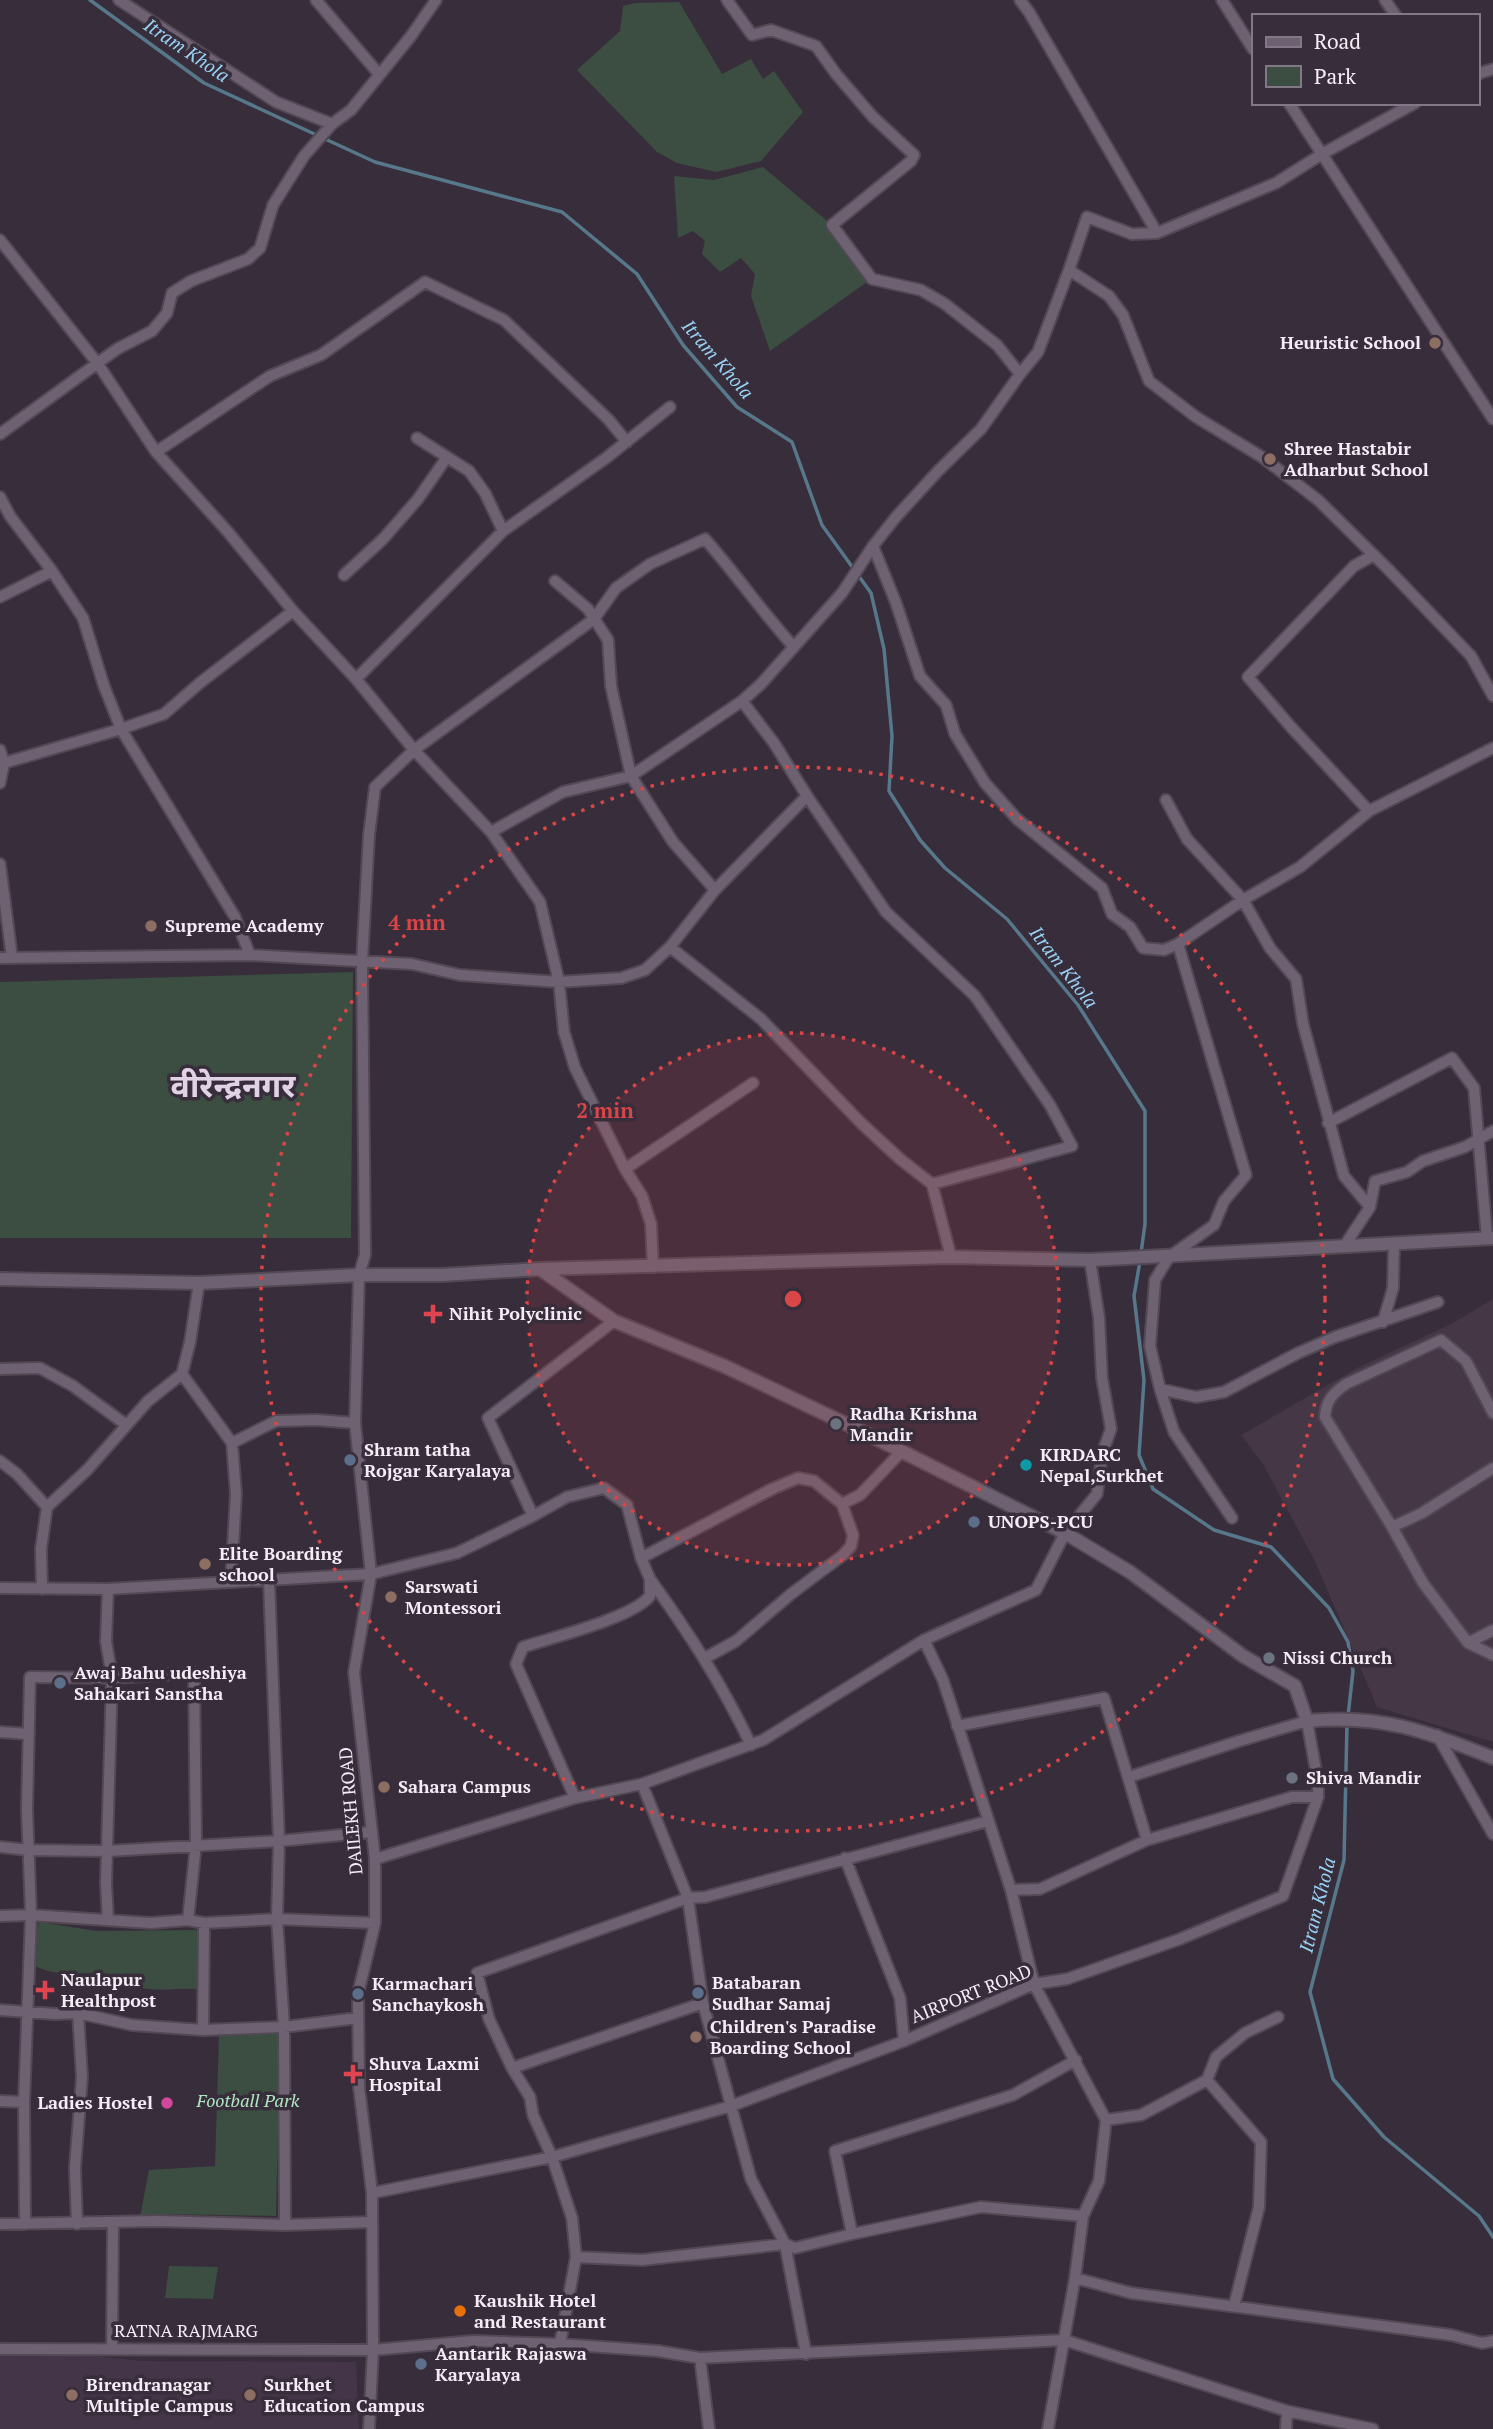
<svg xmlns="http://www.w3.org/2000/svg" width="1493" height="2429" font-family="'PT Serif','Noto Sans Devanagari',serif">
<style>
.built{fill:#443548}
.industrial{fill:#453745}
.green{fill:#3c4d41}
.lines{fill:none;stroke-linecap:round;stroke-linejoin:round}
.stream{stroke:#57778a;stroke-width:3.5}
.minor-casing{stroke:#524954;stroke-width:14}
.tertiary-casing{stroke:#524954;stroke-width:16}
.minor{stroke:#6e6272;stroke-width:10}
.tertiary{stroke:#6e6272;stroke-width:12}
.ring{fill:none;stroke:#da4547;stroke-width:3.5;stroke-dasharray:3.5 7}
.education-dot{fill:#8d6e63;stroke:#382d3b;stroke-width:2.5}
.health-dot{fill:#e0444e;stroke:#382d3b;stroke-width:2.5}
.worship-dot{fill:#6b7280;stroke:#382d3b;stroke-width:2.5}
.service-dot{fill:#5c6f8a;stroke:#382d3b;stroke-width:2.5}
.culture-dot{fill:#0f9aa8;stroke:#382d3b;stroke-width:2.5}
.hotel-dot{fill:#d1479c;stroke:#382d3b;stroke-width:2.5}
.food-dot{fill:#e8710a;stroke:#382d3b;stroke-width:2.5}
.labels{text-anchor:middle;stroke-width:7;stroke-linejoin:round;paint-order:stroke}
.poi-label{font-size:18px;font-weight:bold;fill:#f4ecf6;stroke:#382d3b;text-anchor:start}
.street-label{font-size:18px;fill:#f4ecf6;stroke:#382d3b}
.park-label{font-size:18px;font-style:italic;fill:#aee6c1;stroke:#382d3b}
.water-label{font-size:19px;font-style:italic;fill:#98d2f5;stroke:#382d3b}
.town-label{font-size:32px;font-weight:bold;fill:#e1d3e5;stroke:#382d3b}
.centre{fill:#da4547;stroke:#382d3b;stroke-width:3.5}
.ring-label{font-size:21px;text-anchor:middle;font-weight:bold;fill:#da4547;stroke:#382d3b;stroke-width:7;stroke-linejoin:round;paint-order:stroke}
</style>
<rect width="100%" height="100%" fill="#382d3b"/>
<path class="built" d="M0,2346l142,15 214,1 3,67h-359z"/>
<path class="industrial" d="M1493,1299v443l-116,-35 -62,-146 -52,-97 -22,-29 118,-68 94,-44z"/>
<path class="green" d="M679,2l43,72 29,-15 12,20 11,-8 29,41 -42,49 -45,11 -39,-9 -20,-11 -80,-82 43,-39 3,-25 12,-3z
M763,167l63,53 3,11 38,51 -97,69 -19,-55 4,-22 -14,-16 -21,14 -18,-18 3,-13 -12,-10 -15,7 -4,-62 40,4z
M353,972l-2,266h-351v-256z
M39,1922l58,9 99,-1 4,9 1,45 -3,5c-19,-1 -42,3 -60,-2 -9,-3 -15,-11 -24,-12 -26,-6 -56,5 -80,-10 -3,-15 1,-29 5,-43z
M280,2033l-4,183 -110,-2 -26,3 9,-47 66,-4 4,-131z
M169,2266l49,1 -5,32 -48,-1z"/>
<g class="lines">
<path class="stream" d="M90,0l114,83 171,79 187,50 75,62 46,71 54,62 55,35 30,83 49,68 13,56 8,87 -3,55 31,49 25,28 62,51 71,86 67,106v113l-4,29
M1140,1261l-6,35 10,84 -5,75 14,34 61,41 57,17 58,61 19,34 5,29 -5,45
M1347,1724l-3,136 -34,132 23,87 51,58 95,79 14,21"/>
<defs>
<path id="minor" d="M119,0l157,102 56,22
M316,0l62,73
M727,0l25,35 19,-5 45,16 20,28 37,43 41,38 -3,6 -79,64 40,54 49,11 24,14 52,41 23,29
M1020,0l9,12 128,221
M1222,0l31,49
M1385,0l11,16
M1477,74l16,-5
M1289,103l204,316
M0,240l98,124 58,88 72,80 65,79 63,68 58,71 77,82 49,70 19,80 5,50 11,36 50,101 17,27 9,28 2,43
M1069,270l40,26 14,19 26,66 47,36 66,40 56,43 70,69 83,87 22,40
M0,434l117,-85 35,-18 15,-18 5,-20 19,-12 57,-22 12,-11 13,-43 31,-49 28,-32 19,-14 60,-74 25,-36
M417,438l52,33 16,22 18,38
M156,452l114,-76 51,-21 104,-73 79,38 104,99 19,23
M0,497l10,19 42,55 31,47 21,68 17,43 114,188 15,38
M873,546l23,57 24,73 26,29 9,29 30,49 32,36 85,69 10,26 18,13 13,21 21,2 14,-6
M344,575l39,-36 35,-40 29,-42
M555,581l33,28 20,31 3,46 20,90 42,66 42,48
M0,597l52,-26
M356,679l147,-148 103,-73 64,-51
M742,701l32,42 33,53 79,116 89,84 75,109 22,41 -140,38
M0,750l4,13 -4,20
M4,763l117,-34 43,-15 37,-32 92,-71
M1166,800l21,39 56,61 27,48 26,31 7,45 41,152 26,31 -25,38
M1369,811l-78,-84 -43,-50 106,-111 20,-11
M491,832l72,-40 68,-16 111,-75 19,-17 81,-91 31,-47 23,-29 42,-46 43,-42 39,-55 18,-22 31,-82 18,-53 45,17 25,-1 119,-50 46,-29 93,-51
M0,864l12,94
M670,947l91,72 100,104 39,36 32,25 19,73
M0,958l250,-3 162,9 48,11 99,7 62,-4 24,-8 25,-23 45,-57 92,-94
M1328,1123l124,-65 22,30 13,150
M625,1169l128,-86
M1370,1207l5,-26 32,-9 16,-11 42,-14 28,-16
M1383,1322l10,-34 1,-45
M0,1369l40,-1 33,18 52,38
M182,1374l50,69 4,51 -5,87
M1160,1389l36,8 28,-5 74,-39 37,-16 103,-35
M1493,1413l-27,-52 -25,-21 -95,44c-14,10 -20,17 -21,33l67,110 31,56 45,60 25,12
M232,1443l44,-22 41,-1 38,3
M0,1461l17,13 30,33
M842,1504l18,-9 41,-43
M533,1516l-45,-98 126,-97
M1232,1518l-58,-86 -14,-43 -10,-43 5,-66 14,-23 45,-32 10,-24 22,-26 -68,-231 65,-44 57,-33 69,-56 124,-63
M1392,1527l30,-14 71,-45
M641,1558l131,-69 26,-11 16,3 28,23 11,31 -2,11 -8,9 -52,39 -55,47 -31,17
M650,1579c39,54 72,105 101,166
M269,1581l10,260 -2,78 7,108 1,198
M0,1588l108,1 263,-15 86,-21 76,-37 34,-19 37,-9 23,17 14,53 9,21v17c-18,22 -96,41 -127,51l-7,17 59,134
M42,1589l-1,-40 6,-42 40,-37 61,-69 34,-27 8,-32 9,-59
M924,1640l19,40 68,210 23,94 72,136 -7,61 -16,35 -8,62 -27,151
M1468,1643l25,-13
M957,1726l147,-28 43,142
M0,1732l29,2
M1437,1735l56,99
M642,1784l46,114 15,105 48,176 34,65 21,110
M0,1847l28,3 80,1 171,-10 93,-9
M845,1858l55,140 4,43
M375,1859l200,-61 67,-14 121,-44 161,-100 112,-50 29,-57 32,-39 5,-40 9,-25 -9,-51 -3,-60 -9,-58
M1011,1890l29,-1 107,-49 145,-43h26
M0,1916l31,-1 120,8 37,-3 16,3 73,-4 98,4
M108,1920l-2,-37 6,-205 -6,-37 2,-52
M0,2010l55,4 23,-1 54,12 71,5 81,-3 74,-9
M203,2030l1,-107
M512,2068l191,-65
M1207,2080l54,62 -2,65 -25,99
M0,2101l24,1
M1106,2120l35,-5 66,-35 9,-23 29,-24 33,-16
M372,2193l180,-36 179,-51 173,-65 130,-57 33,-5 113,-40 103,-43 35,-99v-15l-11,-61 -68,20 -110,36
M0,2224l159,-3 126,4 87,-3
M25,2224l-1,-122 7,-187 -4,-106 3,-132 82,1 82,-5 2,171 -8,76
M77,2224l-2,-56 7,-91 -4,-64
M852,2234l-17,-83 178,-56 63,-35
M576,2257l66,3 143,-16 10,4 57,-14 129,-27 102,9
M1075,2278l56,15 320,42 31,8 11,-2
M560,2344l16,-87 -4,-39 -20,-61 -19,-42 -3,-18 -18,-29 -23,-49 -12,-46 211,-75 17,-1 283,-76
M112,2348l1,-125
M0,2349l373,1 100,-9 87,3 98,7 42,7 364,-18 223,71 86,18
M700,2358l9,71
M369,2429l4,-79 -1,-157 -13,-106 -1,-93 17,-71v-64l-21,-187 17,-98 -16,-151 4,-148 6,-20 -3,-293 7,-127 6,-48 39,-37 180,-131 22,-31 34,-24 55,-25c31,35 57,73 89,108
M1286,2429l1,-18"/>
<path id="tertiary" d="M540,1269l74,52 110,45 135,64 206,103 65,39 113,84 52,30 12,35c73,-7 120,10 186,37
M0,1279l199,4 160,-8h83l98,-6 411,-12 139,3 403,-22"/>
</defs>
<use href="#minor" class="minor-casing"/>
<use href="#tertiary" class="tertiary-casing"/>
<use href="#minor" class="minor"/>
<use href="#tertiary" class="tertiary"/>
</g>
<circle cx="793" cy="1299" r="266" fill="#da4547" fill-opacity=".12"/>
<g class="ring">
<circle cx="793" cy="1299" r="266"/>
<circle cx="793" cy="1299" r="532"/>
</g>
<g class="education-dot">
<circle cx="1435" cy="343" r="7"/>
<circle cx="1270" cy="459" r="7"/>
<circle cx="151" cy="926" r="7"/>
<circle cx="205" cy="1564" r="7"/>
<circle cx="391" cy="1597" r="7"/>
<circle cx="384" cy="1787" r="7"/>
<circle cx="696" cy="2037" r="7"/>
<circle cx="72" cy="2395" r="7"/>
<circle cx="250" cy="2395" r="7"/>
</g>
<g class="health-dot">
<path d="M429.5 1303.5h7v7h7v7h-7v7h-7v-7h-7v-7h7z"/>
<path d="M41.5 1979.5h7v7h7v7h-7v7h-7v-7h-7v-7h7z"/>
<path d="M349.5 2063.5h7v7h7v7h-7v7h-7v-7h-7v-7h7z"/>
</g>
<g class="worship-dot">
<circle cx="836" cy="1424" r="7"/>
<circle cx="1269" cy="1658" r="7"/>
<circle cx="1292" cy="1778" r="7"/>
</g>
<g class="service-dot">
<circle cx="350" cy="1460" r="7"/>
<circle cx="974" cy="1522" r="7"/>
<circle cx="60" cy="1683" r="7"/>
<circle cx="698" cy="1993" r="7"/>
<circle cx="358" cy="1994" r="7"/>
<circle cx="421" cy="2364" r="7"/>
</g>
<circle class="culture-dot" cx="1026" cy="1465" r="7"/>
<circle class="hotel-dot" cx="167" cy="2103" r="7"/>
<circle class="food-dot" cx="460" cy="2311" r="7"/>
<g class="labels">
<g class="poi-label">
<text x="1421" y="349" text-anchor="end">Heuristic School</text>
<text x="1284" y="455">Shree Hastabir<tspan x="1284" dy="21">Adharbut School</tspan></text>
<text x="165" y="932">Supreme Academy</text>
<text x="449" y="1320">Nihit Polyclinic</text>
<text x="850" y="1420">Radha Krishna<tspan x="850" dy="21">Mandir</tspan></text>
<text x="364" y="1456">Shram tatha<tspan x="364" dy="21">Rojgar Karyalaya</tspan></text>
<text x="1040" y="1461">KIRDARC<tspan x="1040" dy="21">Nepal,Surkhet</tspan></text>
<text x="988" y="1528">UNOPS-PCU</text>
<text x="219" y="1560">Elite Boarding<tspan x="219" dy="21">school</tspan></text>
<text x="405" y="1593">Sarswati<tspan x="405" dy="21">Montessori</tspan></text>
<text x="1283" y="1664">Nissi Church</text>
<text x="74" y="1679">Awaj Bahu udeshiya<tspan x="74" dy="21">Sahakari Sanstha</tspan></text>
<text x="1306" y="1784">Shiva Mandir</text>
<text x="398" y="1793">Sahara Campus</text>
<text x="61" y="1986">Naulapur<tspan x="61" dy="21">Healthpost</tspan></text>
<text x="712" y="1989">Batabaran<tspan x="712" dy="21">Sudhar Samaj</tspan></text>
<text x="372" y="1990">Karmachari<tspan x="372" dy="21">Sanchaykosh</tspan></text>
<text x="710" y="2033">Children's Paradise<tspan x="710" dy="21">Boarding School</tspan></text>
<text x="369" y="2070">Shuva Laxmi<tspan x="369" dy="21">Hospital</tspan></text>
<text x="153" y="2109" text-anchor="end">Ladies Hostel</text>
<text x="474" y="2307">Kaushik Hotel<tspan x="474" dy="21">and Restaurant</tspan></text>
<text x="435" y="2360">Aantarik Rajaswa<tspan x="435" dy="21">Karyalaya</tspan></text>
<text x="86" y="2391">Birendranagar<tspan x="86" dy="21">Multiple Campus</tspan></text>
<text x="264" y="2391">Surkhet<tspan x="264" dy="21">Education Campus</tspan></text>
</g>
<g class="street-label">
<text transform="translate(351 1811) rotate(-95)" y="6">DAILEKH ROAD</text>
<text transform="translate(971 1994) rotate(-22)" y="6">AIRPORT ROAD</text>
<text x="186" y="2337">RATNA RAJMARG</text>
</g>
<g class="park-label">
<text x="248" y="2107">Football Park</text>
</g>
<g class="water-label">
<text transform="translate(187 50) rotate(34)" y="7">Itram Khola</text>
<text transform="translate(718 359) rotate(49)" y="7">Itram Khola</text>
<text transform="translate(1064 967) rotate(52)" y="7">Itram Khola</text>
<text transform="translate(1317 1905) rotate(-76)" y="7">Itram Khola</text>
</g>
<g class="town-label">
<text x="233" y="1097">वीरेन्द्रनगर</text>
</g>
</g>
<circle cx="793" cy="1299" r="10" class="centre"/>
<g class="ring-label">
<text x="417" y="930">4 min</text>
<text x="605" y="1118">2 min</text>
</g>
<rect x="1252" y="14" width="228" height="91" fill="#382d3b" stroke="#837986" stroke-width="2"/>
<rect x="1266" y="37" width="35" height="10" fill="#6e6272" stroke="#837986" stroke-width="2"/>
<text x="1314" y="49" font-size="21" fill="#f4ecf6">Road</text>
<rect x="1266" y="66" width="35" height="21" fill="#3c4d41" stroke="#837986" stroke-width="2"/>
<text x="1314" y="84" font-size="21" fill="#f4ecf6">Park</text>
</svg>
